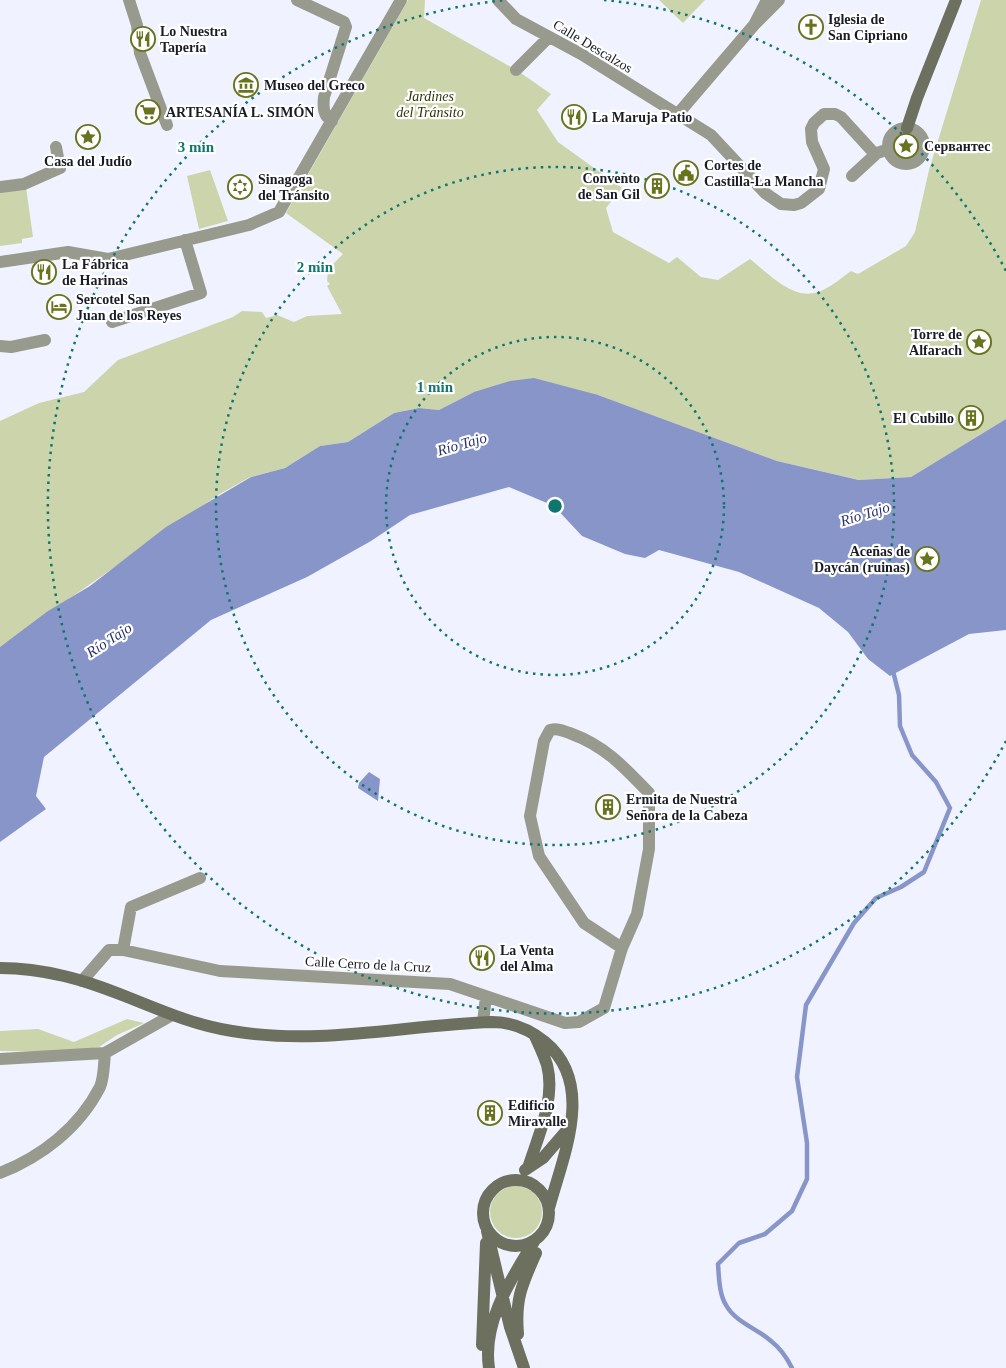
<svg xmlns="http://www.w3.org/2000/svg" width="1006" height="1368" font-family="Georgia,serif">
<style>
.green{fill:#ccd4ab;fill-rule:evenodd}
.water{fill:#8895c9}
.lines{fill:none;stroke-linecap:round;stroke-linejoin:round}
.stream{stroke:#8895c9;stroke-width:4.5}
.street{stroke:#989a8e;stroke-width:12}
.secondary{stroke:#6d705e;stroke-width:12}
.ring{fill:none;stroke:#0f766e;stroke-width:2.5;stroke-dasharray:2.5 5}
.labels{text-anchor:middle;stroke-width:4.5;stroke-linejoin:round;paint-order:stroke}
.poi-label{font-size:14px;font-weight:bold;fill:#191c26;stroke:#fff;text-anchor:start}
.street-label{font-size:14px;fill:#191c26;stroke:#fff}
.park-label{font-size:14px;font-style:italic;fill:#313609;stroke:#fff}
.water-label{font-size:15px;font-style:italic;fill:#293270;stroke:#fff}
.centre{fill:#0f766e;stroke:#fff;stroke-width:2.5}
.ring-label{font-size:15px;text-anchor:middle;font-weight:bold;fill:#0f766e;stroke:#fff;stroke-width:4.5;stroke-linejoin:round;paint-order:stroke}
</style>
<rect width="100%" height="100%" fill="#f0f3ff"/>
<path class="green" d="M408,0h17l-1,18 94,53 33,23 -14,16 21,32 64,46 -16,20 7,24 56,31 8,-6 24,20 17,3 32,-21c17,13 43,42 68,33 12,-4 23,-14 33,-21l7,3 48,-28 9,-14 14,-62 52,-170h25v419l-95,58 -51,3 -83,-19 -179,-66 -124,-3 -35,18 -20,-2 -25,5 -46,29 -28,4 -35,22 -35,9 -32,18 -218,152v-226l39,-18 45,-11 34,-32 115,-43 9,-6 20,1 4,6 11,-3 17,7 13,-6 35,-2 -15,-28 3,-2 -3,-3 1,-12 15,-15 -57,-41zM974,329l11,2 5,6c1,10 -4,16 -14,17l-10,-8v-8z
M659,0h46l-22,23z
M210,170l18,51 -29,8 -12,-53z
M26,187l7,50 -11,2v4l-22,3v-54z
M127,1019l17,4 -27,12 -18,12 -29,5 -70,-1v-20l38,-2 36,13z
M490 1212a26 26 0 1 1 52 0a26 26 0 1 1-52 0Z"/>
<path class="water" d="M534,378l64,17 179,66 82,19 52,-3 95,-58v211l-37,4 -79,42 -22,-17 -20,-27 -29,-24 -80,-36 -80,-22 -14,8 -20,-4 -43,-18 -28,-30 -45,-19 -99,28 -39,26 -64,36 -96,43 -167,137 -8,39 10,13 -46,33v-195l48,-36 42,-25 76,-59 85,-50 34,-9 35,-22 28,-4 46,-29 25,-5 20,2 35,-18 36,-11z
M369,772l11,7 -2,22 -20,-13 1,-5z"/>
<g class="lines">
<path class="stream" d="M792,1368c-5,-10 -12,-20 -21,-27 -13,-12 -36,-19 -45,-36 -7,-11 -7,-28 -8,-41l21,-21 26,-9 27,-23 15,-32v-36l-10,-66 9,-72 48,-82 22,-25 25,-11 23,-15 26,-64 -14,-26 -24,-27 -12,-29 -1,-31 -6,-24"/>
<path class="street" d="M129,0l8,25 3,28 27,72
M297,0l47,22 2,5 -22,70c-1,10 -1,19 8,24
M498,0l18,19 65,35 130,81 54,58 16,11 13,1 7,-2 18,-14 5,-20 -12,-27 -1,-13 3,-6 10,-9h11l6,3 32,35 4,1 12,-4
M767,0l-13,25 25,-25
M516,70l33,-33
M677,115l77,-90
M888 146a18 18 0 1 1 36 0a18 18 0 1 1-36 0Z
M852,176l25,-23
M0,187l24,-3 36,-16 -4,-21
M0,262l68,-10 40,7 141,-34 30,-13 122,-212
M112,322l89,-29 -16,-53
M0,346l11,1 34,-7
M123,950l8,-43 69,-29
M82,981l27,-31h14l97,21 230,13 115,39 14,-1 25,-14 18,-60 15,-34 12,-65v-56c-24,-25 -44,-47 -77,-59 -8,-3 -14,-6 -22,-4l-6,11 -14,75 9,40 45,67 38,25
M483,1022l3,-25
M0,1059l105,-6 67,-38
M0,1173c41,-16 79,-45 100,-86 4,-9 4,-24 5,-34"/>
<path class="secondary" d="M907,128l10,-30 39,-98
M0,968c22,0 43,3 64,8 57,13 109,46 168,55 87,15 173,-6 260,-9 21,0 37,7 53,20 51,42 18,114 4,166
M528,1168c10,-32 28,-69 19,-103 -3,-10 -8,-20 -12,-29
M525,1170l18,-12 25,-29
M483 1213a33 33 0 1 1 66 0a33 33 0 1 1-66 0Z
M487,1231l23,96 14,41
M518,1334c-3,-36 4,-49 18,-81
M482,1345l4,-102
M489,1368c-7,-47 23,-90 46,-128"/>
</g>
<g class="ring">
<circle cx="555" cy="506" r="169"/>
<circle cx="555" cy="506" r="339"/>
<path d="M1006 741A508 508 0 1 1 506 0M604 0A508 508 0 0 1 1006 271"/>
</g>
<defs>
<symbol id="church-ring" viewBox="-11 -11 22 22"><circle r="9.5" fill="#fff" stroke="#68731d" stroke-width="1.5"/><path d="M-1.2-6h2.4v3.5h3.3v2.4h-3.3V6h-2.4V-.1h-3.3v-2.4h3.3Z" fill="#68731d"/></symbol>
<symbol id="restaurant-ring" viewBox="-11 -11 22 22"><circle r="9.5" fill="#fff" stroke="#68731d" stroke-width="1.5"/><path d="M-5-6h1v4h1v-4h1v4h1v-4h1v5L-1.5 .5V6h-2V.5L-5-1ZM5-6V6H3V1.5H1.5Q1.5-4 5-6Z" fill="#68731d"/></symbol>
<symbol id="museum-ring" viewBox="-11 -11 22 22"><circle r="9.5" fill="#fff" stroke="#68731d" stroke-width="1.5"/><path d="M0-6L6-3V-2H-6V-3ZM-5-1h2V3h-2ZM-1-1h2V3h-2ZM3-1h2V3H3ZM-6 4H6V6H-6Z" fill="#68731d"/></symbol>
<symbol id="supermarket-ring" viewBox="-11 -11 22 22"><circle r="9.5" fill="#fff" stroke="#68731d" stroke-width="1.5"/><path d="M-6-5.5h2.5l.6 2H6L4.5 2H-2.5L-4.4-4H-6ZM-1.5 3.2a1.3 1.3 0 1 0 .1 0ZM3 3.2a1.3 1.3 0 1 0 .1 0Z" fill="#68731d"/></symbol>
<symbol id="sight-ring" viewBox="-11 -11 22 22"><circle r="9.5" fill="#fff" stroke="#68731d" stroke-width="1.5"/><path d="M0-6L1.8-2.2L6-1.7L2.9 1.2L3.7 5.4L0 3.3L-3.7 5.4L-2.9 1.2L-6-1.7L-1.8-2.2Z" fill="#68731d"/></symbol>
<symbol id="civic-ring" viewBox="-11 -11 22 22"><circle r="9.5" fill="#fff" stroke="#68731d" stroke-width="1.5"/><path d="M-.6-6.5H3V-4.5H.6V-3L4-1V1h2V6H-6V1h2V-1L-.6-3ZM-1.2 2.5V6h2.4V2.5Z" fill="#68731d"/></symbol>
<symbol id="building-ring" viewBox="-11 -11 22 22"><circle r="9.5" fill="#fff" stroke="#68731d" stroke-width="1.5"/><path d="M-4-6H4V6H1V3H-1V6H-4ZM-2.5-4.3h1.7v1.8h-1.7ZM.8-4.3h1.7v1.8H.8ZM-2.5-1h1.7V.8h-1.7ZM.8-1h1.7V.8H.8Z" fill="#68731d"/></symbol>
<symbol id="synagogue-ring" viewBox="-11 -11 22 22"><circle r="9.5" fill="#fff" stroke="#68731d" stroke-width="1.5"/><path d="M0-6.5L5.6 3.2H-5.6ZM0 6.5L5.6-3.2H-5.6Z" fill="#68731d"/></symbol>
<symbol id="hotel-ring" viewBox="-11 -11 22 22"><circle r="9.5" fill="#fff" stroke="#68731d" stroke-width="1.5"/><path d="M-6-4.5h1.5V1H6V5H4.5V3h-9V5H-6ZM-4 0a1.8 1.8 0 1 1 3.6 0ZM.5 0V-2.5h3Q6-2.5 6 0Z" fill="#68731d"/></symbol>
</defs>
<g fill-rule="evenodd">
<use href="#church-ring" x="797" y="13" width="28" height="28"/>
<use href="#restaurant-ring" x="129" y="25" width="28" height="28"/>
<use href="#museum-ring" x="232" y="71" width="28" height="28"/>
<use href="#supermarket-ring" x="134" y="98" width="28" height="28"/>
<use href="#restaurant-ring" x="560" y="103" width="28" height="28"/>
<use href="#sight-ring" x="74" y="123" width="28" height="28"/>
<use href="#sight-ring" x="892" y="132" width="28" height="28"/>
<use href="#civic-ring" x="672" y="159" width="28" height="28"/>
<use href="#building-ring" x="643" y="172" width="28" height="28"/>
<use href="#synagogue-ring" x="226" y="173" width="28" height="28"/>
<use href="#restaurant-ring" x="30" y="258" width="28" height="28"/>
<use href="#hotel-ring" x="45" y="293" width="28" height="28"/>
<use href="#sight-ring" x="965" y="328" width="28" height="28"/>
<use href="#building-ring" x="957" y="404" width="28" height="28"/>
<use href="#sight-ring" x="913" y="545" width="28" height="28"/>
<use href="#building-ring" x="594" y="793" width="28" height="28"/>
<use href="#restaurant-ring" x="468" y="944" width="28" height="28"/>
<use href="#building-ring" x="476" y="1099" width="28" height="28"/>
</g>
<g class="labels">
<g class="poi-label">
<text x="828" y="24">Iglesia de<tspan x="828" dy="16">San Cipriano</tspan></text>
<text x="160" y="36">Lo Nuestra<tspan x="160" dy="16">Tapería</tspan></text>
<text x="264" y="90">Museo del Greco</text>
<text x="166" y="117">ARTESANÍA L. SIMÓN</text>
<text x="592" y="122">La Maruja Patio</text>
<text x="924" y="151">Сервантес</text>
<text x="88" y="166" text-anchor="middle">Casa del Judío</text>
<text x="704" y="170">Cortes de<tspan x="704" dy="16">Castilla-La Mancha</tspan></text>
<text x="640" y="183" text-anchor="end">Convento<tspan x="640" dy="16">de San Gil</tspan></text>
<text x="258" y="184">Sinagoga<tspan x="258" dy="16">del Tránsito</tspan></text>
<text x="62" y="269">La Fábrica<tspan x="62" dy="16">de Harinas</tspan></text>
<text x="76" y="304">Sercotel San<tspan x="76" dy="16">Juan de los Reyes</tspan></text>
<text x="962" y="339" text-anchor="end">Torre de<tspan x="962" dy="16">Alfarach</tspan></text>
<text x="954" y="423" text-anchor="end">El Cubillo</text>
<text x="910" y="556" text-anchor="end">Aceñas de<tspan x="910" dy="16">Daycán (ruinas)</tspan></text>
<text x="626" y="804">Ermita de Nuestra<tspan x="626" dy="16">Señora de la Cabeza</tspan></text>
<text x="500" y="955">La Venta<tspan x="500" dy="16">del Alma</tspan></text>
<text x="508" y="1110">Edificio<tspan x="508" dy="16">Miravalle</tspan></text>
</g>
<g class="street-label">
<text transform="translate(593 46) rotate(31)" y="5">Calle Descalzos</text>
<text transform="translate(368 964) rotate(3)" y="5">Calle Cerro de la Cruz</text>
</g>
<g class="park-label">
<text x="430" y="101">Jardines<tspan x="430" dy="16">del Tránsito</tspan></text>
</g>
<g class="water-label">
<text transform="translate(462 444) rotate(-16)" y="5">Río Tajo</text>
<text transform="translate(865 514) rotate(-17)" y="5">Río Tajo</text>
<text transform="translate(109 640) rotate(-33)" y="5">Río Tajo</text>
</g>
</g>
<circle cx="555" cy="506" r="8" class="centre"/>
<g class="ring-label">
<text x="196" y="152">3 min</text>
<text x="315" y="272">2 min</text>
<text x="435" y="392">1 min</text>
</g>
</svg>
